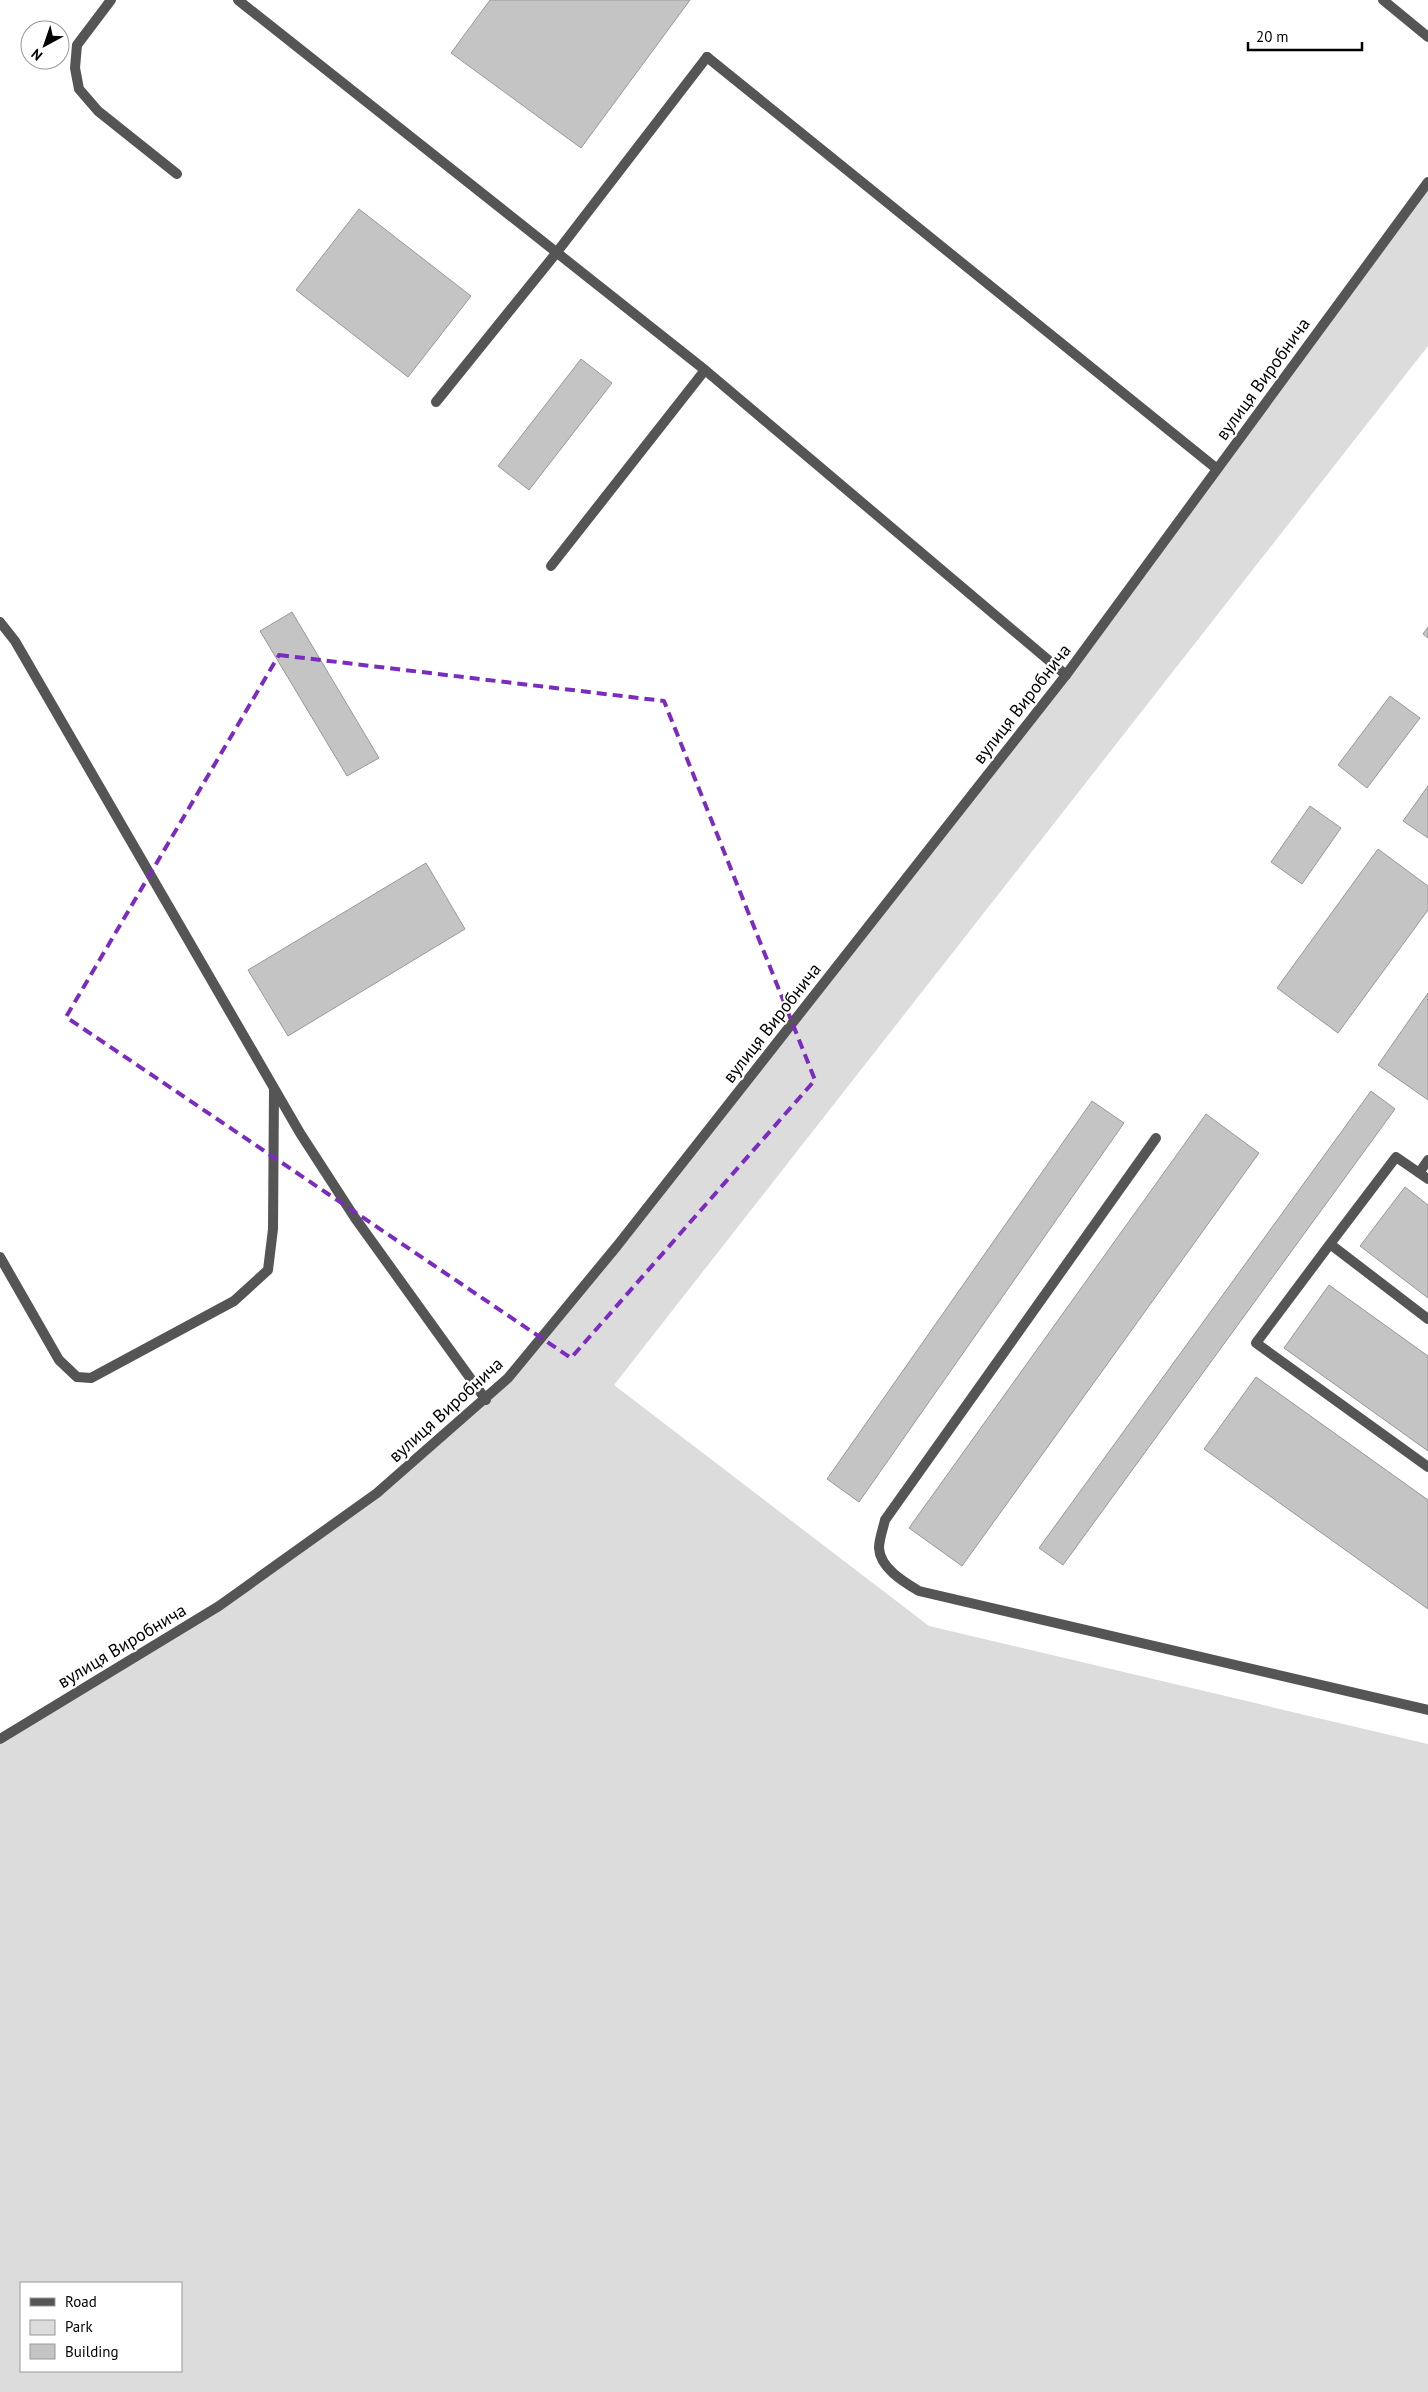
<svg xmlns="http://www.w3.org/2000/svg" width="1428" height="2392" font-family="'PT Sans',sans-serif">
<style>
.green{fill:#dcdcdc;fill-rule:evenodd}
.building{fill:#c4c4c4;stroke:#999}
.lines{fill:none;stroke-linecap:round;stroke-linejoin:round}
.service{stroke:#555;stroke-width:10}
.pedestrian{stroke:#555;stroke-width:10}
.tertiary{stroke:#555;stroke-width:10}
.marked{fill:none;stroke:#7b2cbf;stroke-width:4;stroke-dasharray:10 6;stroke-linejoin:round}
.labels{text-anchor:middle;stroke-width:4.5;stroke-linejoin:round;paint-order:stroke}
.street-label{font-size:18px;fill:#000;stroke:#fff}
</style>
<rect width="100%" height="100%" fill="#fff"/>
<path class="green" d="M1428,182v164l-814,1039 315,241 499,118v648h-1428v-653l219,-133 158,-113 131,-115 558,-703zM21,2283h160v88h-160z"/>
<path class="building" d="M490,0h200l-109,148 -130,-95z
M359,209l112,87 -63,81 -112,-87z
M581,359l31,24 -83,107 -31,-24z
M292,612l87,146 -32,18 -87,-145z
M1428,627v11l-5,-4z
M1390,696l30,22 -53,70 -29,-23z
M1428,786v52l-25,-17z
M1310,806l31,22 -39,56 -31,-22z
M1378,849l50,37v24l-90,123 -61,-45z
M426,863l39,66 -177,107 -40,-66z
M1428,993v107l-50,-35z
M1371,1091l24,18 -332,456 -24,-17z
M1092,1101l32,22 -265,379 -32,-23z
M1206,1114l53,39 -297,413 -53,-38z
M1405,1187l23,18v93l-68,-52z
M1329,1285l99,71v95l-144,-103z
M1256,1377l172,123v109l-224,-160z"/>
<g class="lines">
<path class="service" d="M111,0l-34,45 -2,23 4,21 19,22 79,63
M238,0l467,370 361,305
M1383,0l45,37
M436,402l121,-150 150,-195
M551,566l154,-196
M0,622l15,19 285,492 55,85 131,182
M1156,1138l-271,382c-2,9 -6,19 -6,28 1,20 25,34 40,43l509,119
M1419,1173l9,-13
M1330,1244l66,-87 32,22
M0,1257l59,103 18,17 14,1 143,-77 34,-31 5,-41 1,-140
M1428,1319l-98,-75 -74,99 172,124"/>
<path class="pedestrian" d="M707,57l510,412"/>
<path class="tertiary" d="M0,1739l219,-133 158,-113 131,-115 109,-132 449,-571 362,-493"/>
</g>
<path class="marked" d="M279,655l385,46 151,379 -244,278 -505,-341z"/>
<g class="labels">
<g class="street-label">
<text transform="translate(1263 379) rotate(-54)" y="6">вулиця Виробнича</text>
<text transform="translate(1022 704) rotate(-52)" y="6">вулиця Виробнича</text>
<text transform="translate(772 1023) rotate(-52)" y="6">вулиця Виробнича</text>
<text transform="translate(446 1410) rotate(-42)" y="6">вулиця Виробнича</text>
<text transform="translate(122 1646) rotate(-31)" y="6">вулиця Виробнича</text>
</g>
</g>
<rect x="20" y="2282" width="162" height="90" fill="#ffffff" stroke="#999999"/>
<rect x="30" y="2298" width="25" height="8" fill="#555555" stroke="#999999"/>
<text x="65" y="2307" font-size="15" fill="#000000">Road</text>
<rect x="30" y="2320" width="25" height="15" fill="#dcdcdc" stroke="#999999"/>
<text x="65" y="2332" font-size="15" fill="#000000">Park</text>
<rect x="30" y="2344" width="25" height="15" fill="#c4c4c4" stroke="#999999"/>
<text x="65" y="2357" font-size="15" fill="#000000">Building</text>
<g transform="translate(45 45) rotate(220)"><circle r="24" fill="#ffffff" stroke="#999999"/>
<path d="M0-4L9 19L0 12L-9 19Z" fill="#000000"/>
<text y="-8" font-size="14" font-weight="bold" text-anchor="middle" fill="#000000">N</text>
</g>
<path d="M1248 42v8h114v-8" fill="none" stroke="#000000" stroke-width="2.5"/>
<text x="1256" y="42" font-size="15" fill="#000000" stroke="#ffffff" stroke-width="4" paint-order="stroke">20 m</text>
</svg>
